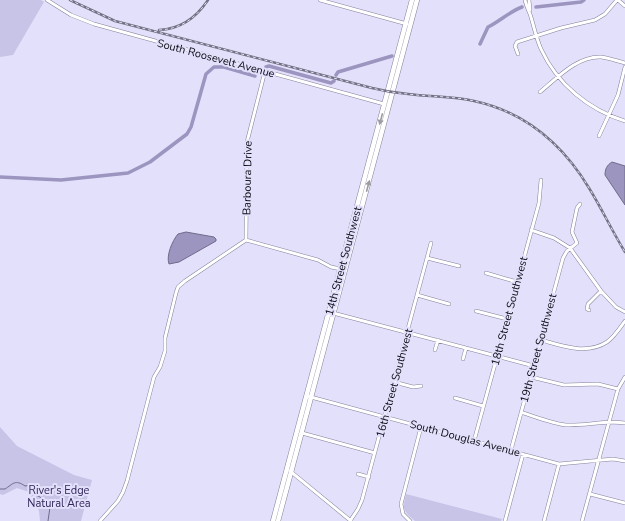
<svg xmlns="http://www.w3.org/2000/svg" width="625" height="521" font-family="'Nunito Sans',sans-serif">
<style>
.green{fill:#c8c4e8}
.water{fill:#9b95bf;stroke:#706b8b}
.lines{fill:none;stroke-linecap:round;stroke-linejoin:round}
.stream{stroke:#706b8b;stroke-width:1}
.canal{stroke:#9b95bf;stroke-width:3.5}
.minor-casing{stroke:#848199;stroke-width:4}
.secondary-casing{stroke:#848199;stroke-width:5.5}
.minor{stroke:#fff;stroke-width:3}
.secondary{stroke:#fff;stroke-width:4.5}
.rail-casing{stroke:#737183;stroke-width:2.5}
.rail{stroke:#e3e0fb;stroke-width:1;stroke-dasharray:3;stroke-linecap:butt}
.oneway{fill:#9d9da1}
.labels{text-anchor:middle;stroke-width:4;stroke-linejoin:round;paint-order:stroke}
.street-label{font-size:11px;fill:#0b0a13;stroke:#e3e0fb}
.park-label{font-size:11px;fill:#32265a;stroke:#e3e0fb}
</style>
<rect width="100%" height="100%" fill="#e3e0fb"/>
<path class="green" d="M0,0h41l3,2 -31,53 -13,2z
M0,427l17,19 57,29 18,5 -11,41h-41l-1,-10 -10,-19 -12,-4 -14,7 -3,-1z
M406,494l96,25 -1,2h-86c-12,-10 -13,-12 -9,-27z"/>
<path class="water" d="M612,162l13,4v39l-20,-30c0,-6 2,-10 7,-13z
M186,232l28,5 2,2v2l-37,21 -10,2c-3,-8 3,-23 9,-30z"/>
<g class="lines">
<path class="stream" d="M0,489h5c8,-5 10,-10 20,-3l7,-1 2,4v5l6,3 10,10 -2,14"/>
<path class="canal" d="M536,7l45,-5 3,-2
M480,44l8,-17c12,-6 21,-15 34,-20
M266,67l3,-1 62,17 3,-2
M336,75l2,-3 54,-16
M0,177l61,3 67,-7 22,-11 37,-28 4,-7 15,-53 8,-7h10l31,9"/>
<defs>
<path id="minor" d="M47,0l24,15 23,9 290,80
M320,0l87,24
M525,0c1,5 3,9 5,14 4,12 6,24 11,35 16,35 48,61 84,72
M529,0l1,10
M618,0l7,6
M518,54l-3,-8 2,-4 44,-14 34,-8 10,-6 12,-14
M540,92c17,-14 37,-36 61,-35 8,1 16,4 24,6
M599,136l19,-41 7,-28
M531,230l23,8 16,10 31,43 15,16 9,5
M246,240l1,-98 18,-71
M246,240l72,20 13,7 10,2
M427,258l32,8
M486,273l31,9
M417,295l32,9
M589,310l-2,-1 1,-5 13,-13
M476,311l31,8
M333,313l201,53
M541,340c21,6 46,15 66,2 7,-5 13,-14 18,-21
M435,350l3,-10
M463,359l3,-11
M531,377l33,8 34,-1 20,5
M394,382l19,5 8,-1
M307,396l252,68 54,-5 12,2
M455,398l28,8
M521,412c14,5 30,11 45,13 20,1 39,-5 59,-2
M302,433l73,20
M474,441l65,-238 2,-23
M511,450l52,-192 4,-7 10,-8 -5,-11 5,-24 3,-4
M290,471l61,50
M358,474l11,3
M590,494l35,9
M100,521l18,-20 5,-9 4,-11 27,-104 6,-10 5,-16v-13l11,-45 2,-6 7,-6 61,-41
M350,521l8,-12 4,-9 69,-257
M410,521l-7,-7 -2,-10 20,-77
M505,521l18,-67
M544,521l15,-57
M582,521l36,-132 7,-12"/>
<path id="secondary" d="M273,521l139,-521
M278,521l139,-521"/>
</defs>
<use href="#minor" class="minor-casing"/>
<use href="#secondary" class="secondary-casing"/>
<use href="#minor" class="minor"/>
<use href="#secondary" class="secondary"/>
<defs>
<path id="rail" d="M70,0l45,21 257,67c12,3 24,5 36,6 22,3 45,2 66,7 51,11 89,44 115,87 13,21 23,43 36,64
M159,30c22,-1 37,-12 49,-30"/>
</defs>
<use href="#rail" class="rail-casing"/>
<use href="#rail" class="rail"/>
</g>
<defs><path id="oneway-solid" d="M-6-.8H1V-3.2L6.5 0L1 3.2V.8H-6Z"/></defs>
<g class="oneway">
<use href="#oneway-solid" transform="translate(381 119) rotate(105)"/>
<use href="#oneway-solid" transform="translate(368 186) rotate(-75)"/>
</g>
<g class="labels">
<g class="street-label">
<text transform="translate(216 58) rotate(15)" y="4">South Roosevelt Avenue</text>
<text transform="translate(247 178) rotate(-89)" y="4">Barboura Drive</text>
<text transform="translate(343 261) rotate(-75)" y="4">14th Street Southwest</text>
<text transform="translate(509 311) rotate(-75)" y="4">18th Street Southwest</text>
<text transform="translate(538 348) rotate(-75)" y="4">19th Street Southwest</text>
<text transform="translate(394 383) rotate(-75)" y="4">16th Street Southwest</text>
<text transform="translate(465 438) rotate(15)" y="4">South Douglas Avenue</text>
</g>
<g class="park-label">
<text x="59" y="494">River's Edge<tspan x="59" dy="13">Natural Area</tspan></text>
</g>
</g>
</svg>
